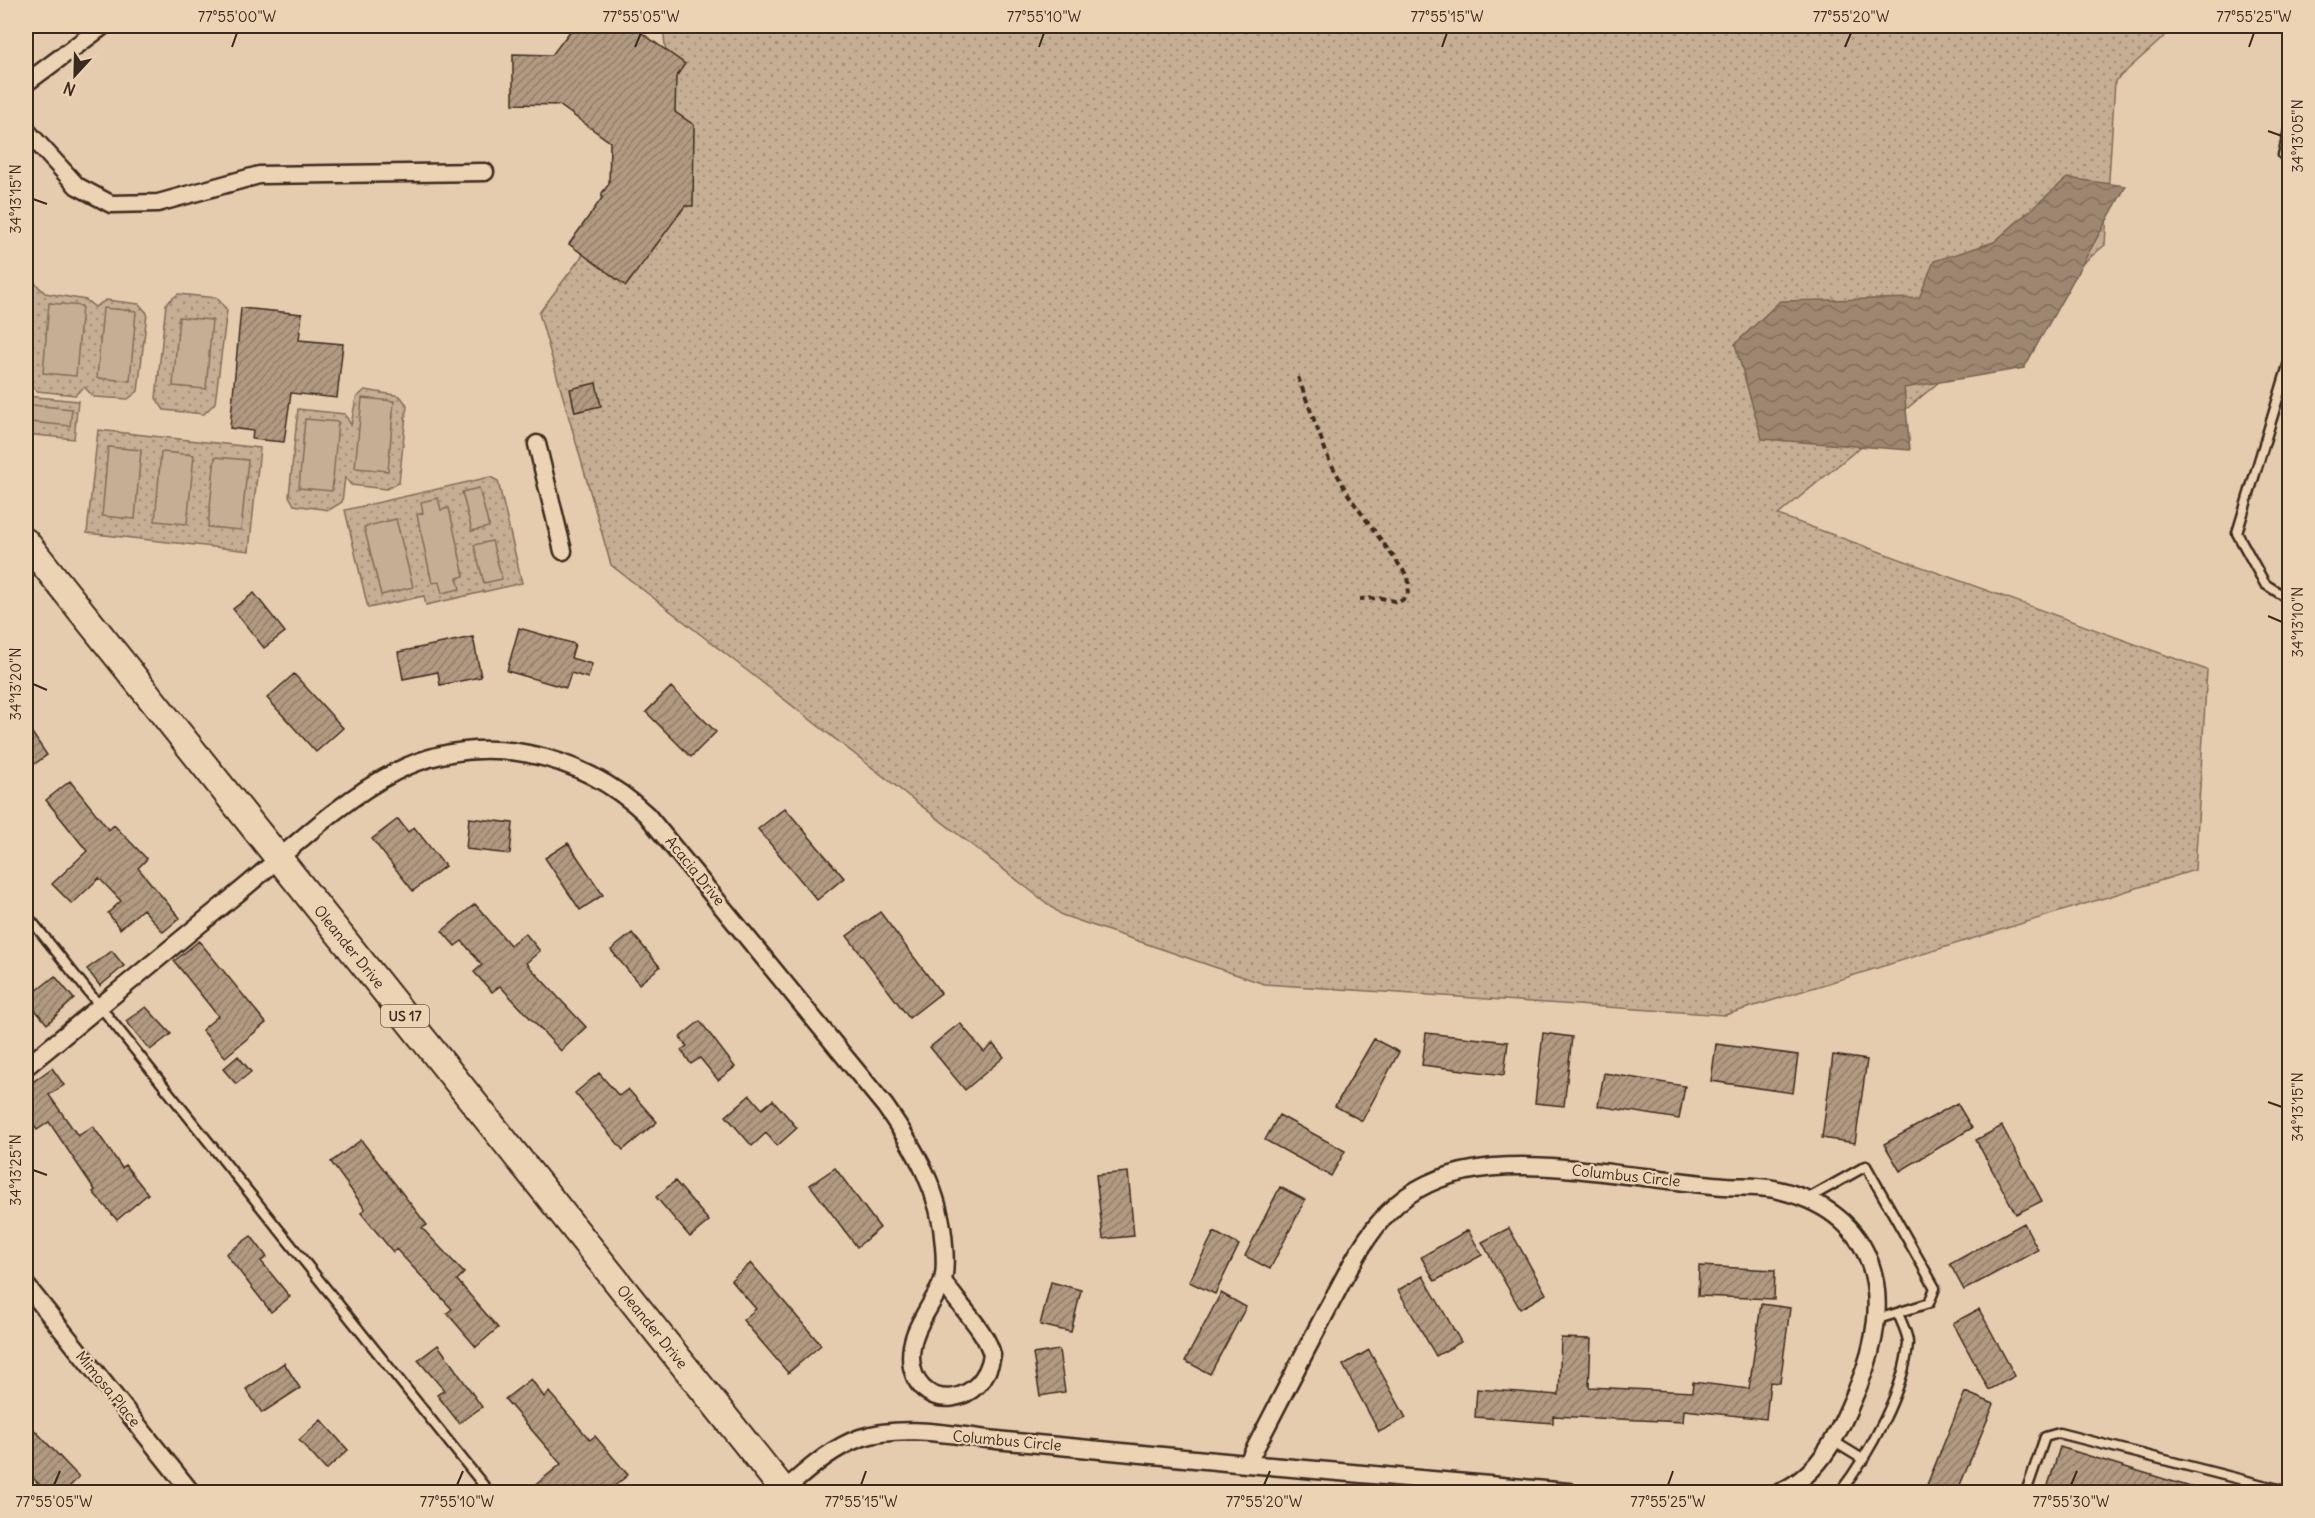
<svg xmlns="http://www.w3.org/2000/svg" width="2315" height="1518" font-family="Delius,sans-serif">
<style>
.grass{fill:url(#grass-dots);stroke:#806c59;stroke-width:1.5}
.garden{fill:#c6ae94;stroke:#806c59;stroke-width:1.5}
.water{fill:url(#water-waves);stroke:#766250;stroke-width:1.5}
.building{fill:url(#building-hatch);stroke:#3b2a1e;stroke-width:1.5}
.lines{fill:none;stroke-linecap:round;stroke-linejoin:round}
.lane-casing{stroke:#3b2a1e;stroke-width:13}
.street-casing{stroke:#3b2a1e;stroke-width:21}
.primary-casing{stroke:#3b2a1e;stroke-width:30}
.path{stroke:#3b2a1e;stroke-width:4;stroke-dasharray:6 4.5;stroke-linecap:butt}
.lane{stroke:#ecd3b4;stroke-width:8}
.street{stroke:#ecd3b4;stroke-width:16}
.primary{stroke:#ecd3b4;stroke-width:26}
.ticks{fill:none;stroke:#3b2a1e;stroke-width:2}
.labels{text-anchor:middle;stroke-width:4.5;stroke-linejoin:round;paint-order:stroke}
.shield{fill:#ecd3b4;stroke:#705d4b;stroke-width:1.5}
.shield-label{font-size:14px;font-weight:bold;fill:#3b2a1e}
.street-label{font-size:15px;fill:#3b2a1e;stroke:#ecd3b4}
.neatline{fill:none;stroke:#3b2a1e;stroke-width:2}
.ticks-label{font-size:15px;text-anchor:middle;fill:#3b2a1e}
</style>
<defs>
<pattern id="grass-dots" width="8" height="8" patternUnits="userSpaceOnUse" patternTransform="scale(1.5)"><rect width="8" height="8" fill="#c6ae94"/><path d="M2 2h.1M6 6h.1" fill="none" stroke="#a28e78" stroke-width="1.8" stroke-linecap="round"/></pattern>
<pattern id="water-waves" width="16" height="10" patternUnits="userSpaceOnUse" patternTransform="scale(1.5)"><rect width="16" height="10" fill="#9d8771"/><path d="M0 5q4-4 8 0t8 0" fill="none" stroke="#816f5c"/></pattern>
<pattern id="building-hatch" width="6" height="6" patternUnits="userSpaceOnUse" patternTransform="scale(1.5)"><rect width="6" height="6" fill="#b19a81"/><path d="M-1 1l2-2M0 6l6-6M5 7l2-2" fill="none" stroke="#917e69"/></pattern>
</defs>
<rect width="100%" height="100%" fill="#e5ccae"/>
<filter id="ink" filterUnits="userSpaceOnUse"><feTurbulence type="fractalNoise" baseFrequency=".0167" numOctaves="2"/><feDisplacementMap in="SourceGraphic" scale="12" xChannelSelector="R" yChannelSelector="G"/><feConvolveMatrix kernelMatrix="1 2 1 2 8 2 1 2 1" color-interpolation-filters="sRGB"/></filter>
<g filter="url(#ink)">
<path class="grass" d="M663,26h1513l-61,55 -10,164 -327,270 429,155 -12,200 -470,145 -461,-31 -202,-69 -451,-350 -72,-252 135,-179z
M26,281l8,1 11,11 41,7 9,7 11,-7 33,4 8,9 -9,78 -10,8 -34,-2 -10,-10 -9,8 -38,-4 -9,-10 -2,-7z
M178,294l39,4 10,12 -12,93 -11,11 -40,-4 -8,-12 10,-94z
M365,390l35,6 7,9 -8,78 -13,6 -35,-4 -6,-8 -3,25 -13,8 -35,-5 -5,-9 9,-87 47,5 6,11 5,-27z
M26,396l52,5 -4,38 -48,-5z
M98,430l162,18 -11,103 -162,-18z
M490,477l8,4 24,102 -96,22 -2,-9 -56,12 -23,-98z"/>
<path class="garden" d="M49,303l33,3 -6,70 -33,-3z
M103,308l33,3 -6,70 -33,-3z
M179,317l33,3 -6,69 -33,-3z
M362,398l32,3 -6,70 -33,-3z
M32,405l40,4 -2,17 -39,-4z
M305,419l33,3 -6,69 -33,-3z
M108,447l33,3 -6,69 -33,-3z
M161,452l33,3 -7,69 -32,-3z
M215,457l33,3 -7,70 -33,-3z
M479,488l10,39 -17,4 -10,-39z
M438,498l3,12 8,-2 15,68 -7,2 3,11 -18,4 -3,-11 -7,1 -15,-68 6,-2 -2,-11z
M396,519l17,68 -32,8 -17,-68z
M492,541l10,38 -18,4 -10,-38z"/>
<path class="water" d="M2067,178l59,8 -102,182 -120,20 6,62 -148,-11 -27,-95 45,-43 139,-3 15,-37 60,-19z"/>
<path class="building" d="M574,26h58l53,38 -9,13 -1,35 19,13 -1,81h-8l-59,80 -57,-42 33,-46v-5l7,-9 1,-42 -51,-37 -46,-1v-50l39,1z
M241,308l61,6 -3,26 44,4 -6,54 -46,-5 -7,49 -32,-3 1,-8 -23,-3z
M596,383l5,23 -26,6 -5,-23z
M254,593l31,39 -21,16 -31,-39z
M519,628l56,16 -4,14 21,6 -4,14 -17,-5 -5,15 -59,-17z
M473,637l8,40 -41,8 -2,-13 -35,7 -5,-27z
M294,674l49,54 -27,24 -49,-54z
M671,687l45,45 -25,25 -45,-45z
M26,724l21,31 -21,15z
M70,781l39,49 5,-5 33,34 -9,9 42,50 -17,14 -20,-23 -23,20 -12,-16 13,-12 -22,-23 -27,26 -20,-20 35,-33 -41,-51z
M785,808l59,70 -27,22 -59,-71z
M469,818l44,5 -3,31 -44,-5z
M398,819l10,13 6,-5 31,39 -32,25 -41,-52z
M568,843l35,52 -23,15 -35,-52z
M475,904l35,41 15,-12 15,18 -14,12 60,64 -25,24 -61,-65 -8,6 -18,-20 8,-7 -20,-24 -7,5 -13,-15z
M880,912l61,81 -32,25 -62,-82z
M632,933l28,34 -21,17 -28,-34z
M199,941l67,82 -41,34 -23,-27 16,-14 -44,-55z
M112,951l12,15 -24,20 -13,-17z
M55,976l19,23 -27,25 -21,-25z
M146,1007l25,27 -21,16 -24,-29z
M700,1021l35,46 -17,13 -18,-22 -9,6 -10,-14 6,-4 -7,-9z
M960,1023l24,29 9,-8 11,13 -39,33 -35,-43z
M1426,1033l82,9 -4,33 -82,-10z
M1543,1033l29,4 -8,69 -29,-3z
M1374,1039l25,13 -37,69 -27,-15z
M1716,1044l82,11 -5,38 -82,-12z
M1833,1055l34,5 -12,83 -33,-5z
M238,1056l13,16 -15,12 -13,-15z
M52,1068l12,17 -15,10 29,41 15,-10 29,42 3,-3 23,29 -31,26 -24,-28 2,-2 -46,-68 -12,8 -11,-16v-27z
M599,1073l20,23 9,-7 29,33 -34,28 -48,-57z
M1604,1073l81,13 -6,33 -81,-13z
M750,1095l12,14 11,-9 24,28 -20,18 -11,-13 -14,13 -26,-30z
M1957,1103l15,25 -72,43 -16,-27z
M1279,1115l66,36 -14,25 -66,-36z
M2002,1126l40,75 -26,13 -40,-74z
M361,1140l66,85 -5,3 42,45 -7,7 41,48 -22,19 -29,-34 5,-4 -56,-60 -3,3 -32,-39 4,-4 -34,-47z
M835,1168l45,60 -23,19 -47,-62z
M1128,1172l6,64 -31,3 -7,-64z
M675,1181l34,40 -19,16 -34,-40z
M1280,1187l25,13 -35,69 -25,-13z
M2024,1223l14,27 -74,40 -14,-26z
M1509,1228l37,66 -26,15 -38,-67z
M1468,1230l14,25 -47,26 -14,-24z
M1214,1232l25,13 -24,49 -26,-12z
M251,1236l16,21 -6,4 29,36 -19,15 -45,-58z
M751,1263l70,82 -33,28 -45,-53 13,-11 -25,-29z
M1699,1266l76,4 -1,29 -76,-3z
M1423,1276l38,66 -25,14 -38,-66z
M1051,1282l30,8 -10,42 -31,-7z
M1221,1293l25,14 -36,67 -25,-13z
M1761,1304l29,4 -10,75 -10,-1 -4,37 -82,-9 -1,12 -130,-6v7l-78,-6 2,-28 82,6 2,-57 30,1 -2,48 103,5 1,-10 56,7z
M1979,1309l36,67 -26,14 -36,-67z
M438,1345l44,62 -23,16 -22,-28 7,-5 -26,-30z
M1059,1350l6,42 -25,4 -7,-42z
M1369,1350l37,68 -27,14 -36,-67z
M284,1363l16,25 -38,25 -16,-24z
M531,1379l13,18 5,-5 41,48 5,-4 33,39 -21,17h-80l34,-28 -56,-65z
M1965,1392l29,12 -37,88h-33z
M321,1420l27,30 -22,20 -27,-30z
M26,1421l53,56 -15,15h-17l-21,-21z
M2060,1447l137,42 -1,3h-150z"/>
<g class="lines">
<defs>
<path id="lane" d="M2290,126l-7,29 7,2
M2290,359l-53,174 28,51 25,16
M26,914l463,578
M1807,1199l59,-33 69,122 -6,15 -51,16
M1833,1441l31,19
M1840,1492c28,-36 65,-102 68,-149 0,-9 -7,-21 -10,-30
M2026,1492l19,-55 14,-4 231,59
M2243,1492l3,-11"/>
<path id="street" d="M26,83l77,-57
M26,130l51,56 34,18 47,-1 101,-28 226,-3
M537,444l26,107
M26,1067c69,-57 138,-113 207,-170 51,-41 104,-95 162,-125 85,-43 185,-20 252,43l238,291c30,43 56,86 59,140 1,11 2,26 -2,37 -12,27 -36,51 -30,84 10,47 72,38 80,-12 -5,-24 -35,-51 -49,-74
M26,1285l165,207
M782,1492c24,-20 47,-43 78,-54 45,-15 101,-1 146,3 80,8 161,15 241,23
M1569,1492l-322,-28c27,-52 53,-103 80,-154 22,-40 42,-87 80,-114 66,-47 163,-27 237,-19 27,3 54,7 81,9 17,1 33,0 49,3 106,23 122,109 84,198 -17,41 -35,86 -78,105"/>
<path id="primary" d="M26,542l759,950"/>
</defs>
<use href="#lane" class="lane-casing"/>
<use href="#street" class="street-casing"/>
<use href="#primary" class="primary-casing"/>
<path class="path" d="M1298,377l31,83 22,39 57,78c2,11 2,19 -9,25l-18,-4 -21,1"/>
<use href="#lane" class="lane"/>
<use href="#street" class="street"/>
<use href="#primary" class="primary"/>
</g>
</g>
<path class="ticks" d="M232,47l5,-14M635,47l6,-14M1039,47l5,-14M1442,47l5,-14M1845,47l6,-14M2249,47l5,-14M2268,131l14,5M33,199l14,5M2268,616l14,6M33,684l14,6M2268,1102l14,5M33,1170l14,5M54,1485l6,-14M457,1485l6,-14M861,1485l5,-14M1264,1485l6,-14M1668,1485l5,-14M2071,1485l6,-14"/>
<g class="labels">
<rect class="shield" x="381" y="1005" width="48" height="22" rx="4.5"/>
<g class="shield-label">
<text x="405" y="1021">US 17</text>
</g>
<g class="street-label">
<text transform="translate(695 871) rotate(51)" y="5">Acacia Drive</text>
<text transform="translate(349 947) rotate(51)" y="5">Oleander Drive</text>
<text transform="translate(1626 1176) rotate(6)" y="5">Columbus Circle</text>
<text transform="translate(652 1327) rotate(51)" y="5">Oleander Drive</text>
<text transform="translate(108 1389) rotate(51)" y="5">Mimosa Place</text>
<text transform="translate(1007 1441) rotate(5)" y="5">Columbus Circle</text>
</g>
</g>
<rect width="2315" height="1518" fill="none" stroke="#ecd3b4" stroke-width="66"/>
<g transform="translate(75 75) rotate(202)" stroke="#ecd3b4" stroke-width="4.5" paint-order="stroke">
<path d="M0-4.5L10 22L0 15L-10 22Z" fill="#3b2a1e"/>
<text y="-9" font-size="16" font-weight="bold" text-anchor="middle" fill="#3b2a1e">N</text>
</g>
<rect x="33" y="33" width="2249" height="1452" class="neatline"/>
<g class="ticks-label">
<text x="237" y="22">77°55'00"W</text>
<text x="641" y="22">77°55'05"W</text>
<text x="1044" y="22">77°55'10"W</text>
<text x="1447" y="22">77°55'15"W</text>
<text x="1851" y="22">77°55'20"W</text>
<text x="2254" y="22">77°55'25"W</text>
<text transform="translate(2298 136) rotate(-90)" y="5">34°13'05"N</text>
<text transform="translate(16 199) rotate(-90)" y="5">34°13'15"N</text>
<text transform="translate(2298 622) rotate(-90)" y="5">34°13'10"N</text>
<text transform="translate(16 684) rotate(-90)" y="5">34°13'20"N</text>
<text transform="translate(2298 1107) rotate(-90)" y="5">34°13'15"N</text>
<text transform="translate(16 1170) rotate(-90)" y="5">34°13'25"N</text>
<text x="54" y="1507">77°55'05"W</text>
<text x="457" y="1507">77°55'10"W</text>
<text x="861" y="1507">77°55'15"W</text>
<text x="1264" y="1507">77°55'20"W</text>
<text x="1668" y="1507">77°55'25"W</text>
<text x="2071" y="1507">77°55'30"W</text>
</g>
</svg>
